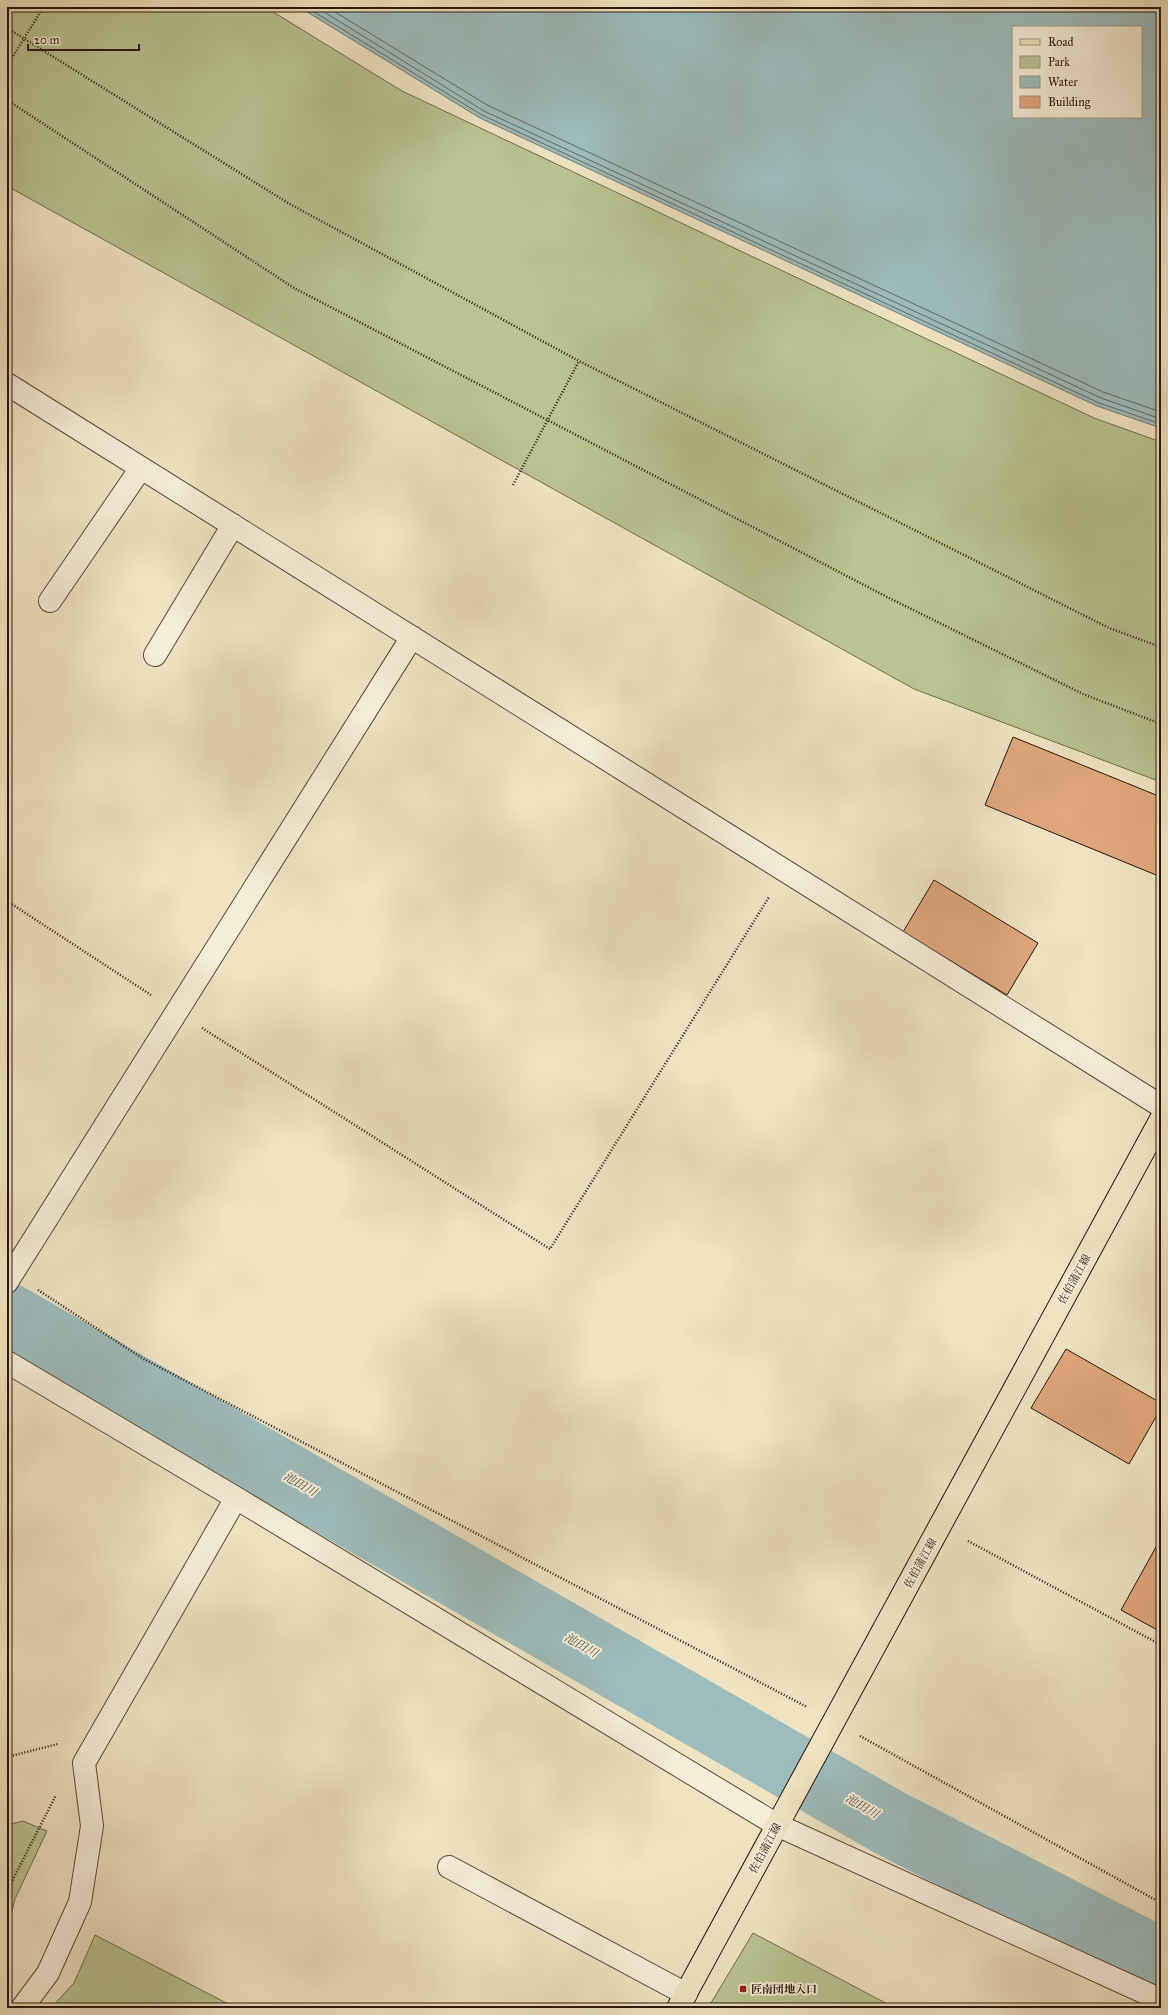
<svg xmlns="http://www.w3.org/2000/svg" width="1168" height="2015" font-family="'IM FELL Great Primer','Noto Serif JP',serif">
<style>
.green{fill:#bac393;stroke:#726c50}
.water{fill:#9dbcbd;stroke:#6f7a77;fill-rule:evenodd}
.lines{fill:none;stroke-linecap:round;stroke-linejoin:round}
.shore{stroke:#646966;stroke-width:1}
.river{stroke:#9dbcbd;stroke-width:67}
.building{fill:#e0a77d;stroke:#2a160e}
.minor-casing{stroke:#5b493b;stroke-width:24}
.primary-casing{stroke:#2a160e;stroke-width:24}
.path{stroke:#2a160e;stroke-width:2.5;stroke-dasharray:1 2;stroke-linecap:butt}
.minor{stroke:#f5edd7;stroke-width:22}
.primary{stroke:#efe3c2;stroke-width:22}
.poi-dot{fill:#8f2418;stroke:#f5edd7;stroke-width:1.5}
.labels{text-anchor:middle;stroke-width:4;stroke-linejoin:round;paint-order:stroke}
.street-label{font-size:11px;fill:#2a160e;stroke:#f5edd7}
.poi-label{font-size:11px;font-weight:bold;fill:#2a160e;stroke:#f5edd7;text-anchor:start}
.water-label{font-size:12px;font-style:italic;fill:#52504b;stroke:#f5edd7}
</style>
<rect width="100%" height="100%" fill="#efe3c2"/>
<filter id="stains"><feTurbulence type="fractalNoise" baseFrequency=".005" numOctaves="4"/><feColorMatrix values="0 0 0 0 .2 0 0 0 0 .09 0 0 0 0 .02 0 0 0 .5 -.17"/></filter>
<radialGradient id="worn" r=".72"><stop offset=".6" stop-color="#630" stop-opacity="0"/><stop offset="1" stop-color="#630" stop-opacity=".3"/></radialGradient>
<path class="green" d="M7,7h258l137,84 692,327 67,24v340l-247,-93 -907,-503z
M23,1821l24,10 -32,68 -8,33v-107z
M753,1933l142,75h-187z
M95,1935l141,73h-185l23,-25z"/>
<path class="water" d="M299,7h862v421l-64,-22 -617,-288zM1013,27h128v90h-128z"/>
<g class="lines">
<path class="shore" d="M306,7l176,108 617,288 62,21
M316,7l168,104 617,287 60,21
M327,7l160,98 616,287 58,20"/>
<path class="river" d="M7,1316l883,507 271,139"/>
</g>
<path class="building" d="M1013,737l148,60v80l-176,-72z
M934,880l104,63 -31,52 -104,-63z
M1066,1349l95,54v5l-32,56 -98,-56z
M1161,1538v94l-40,-22z"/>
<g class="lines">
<defs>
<path id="minor" d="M7,384l1154,722
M50,601l91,-133
M155,655l78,-130
M7,1282l405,-645
M7,1362l229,136 541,327 384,175
M449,1867l237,127
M22,2008l26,-35 32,-71 12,-76 -8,-63 152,-265"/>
<path id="primary" d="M678,2008l483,-889"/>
</defs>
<use href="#minor" class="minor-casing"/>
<use href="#primary" class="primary-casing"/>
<path class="path" d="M7,28l281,175 291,158 530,267 52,19
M7,66l34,-55
M7,100l287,188 595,310 194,96 78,30
M513,485l66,-124
M7,901l144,94
M202,1028l348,221 219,-352
M38,1290l104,68 665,349
M968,1541l193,104
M860,1736l301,167
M7,1757l51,-13
M7,1891l49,-96"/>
<use href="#minor" class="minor"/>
<use href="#primary" class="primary"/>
</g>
<rect class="poi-dot" x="739" y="1985" width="8" height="8" rx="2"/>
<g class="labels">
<g class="street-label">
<text transform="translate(1074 1279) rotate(-61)" y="4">佐伯蒲江線</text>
<text transform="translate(920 1563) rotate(-61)" y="4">佐伯蒲江線</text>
<text transform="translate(765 1848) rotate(-62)" y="4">佐伯蒲江線</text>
</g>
<g class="poi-label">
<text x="751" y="1993">匠南団地入口</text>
</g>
<g class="water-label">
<text transform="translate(300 1484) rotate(30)" y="4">池田川</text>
<text transform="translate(581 1645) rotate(30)" y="4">池田川</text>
<text transform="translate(862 1806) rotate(30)" y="4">池田川</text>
</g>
</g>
<rect width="1168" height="2015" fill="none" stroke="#efe3c2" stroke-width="24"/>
<rect x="8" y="8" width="1152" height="1999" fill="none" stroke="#2a160e" stroke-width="2"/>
<rect x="12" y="12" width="1144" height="1991" fill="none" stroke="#2a160e"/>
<rect x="1012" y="26" width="130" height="92" fill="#f5edd7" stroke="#a49787"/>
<rect x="1020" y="39" width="20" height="6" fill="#efe3c2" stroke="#a49787"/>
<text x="1048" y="46" font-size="12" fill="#2a160e">Road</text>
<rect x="1020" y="56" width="20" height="12" fill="#bac393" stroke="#a49787"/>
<text x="1048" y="66" font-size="12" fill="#2a160e">Park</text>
<rect x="1020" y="76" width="20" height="12" fill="#9dbcbd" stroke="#a49787"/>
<text x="1048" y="86" font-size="12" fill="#2a160e">Water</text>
<rect x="1020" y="96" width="20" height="12" fill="#e0a77d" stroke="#a49787"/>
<text x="1048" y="106" font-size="12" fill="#2a160e">Building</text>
<path d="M28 44v6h111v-6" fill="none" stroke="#2a160e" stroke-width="2"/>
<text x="34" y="44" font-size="12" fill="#2a160e" stroke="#f5edd7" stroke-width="3" paint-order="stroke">20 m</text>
<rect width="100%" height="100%" filter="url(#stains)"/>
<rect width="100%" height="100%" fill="url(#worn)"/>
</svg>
